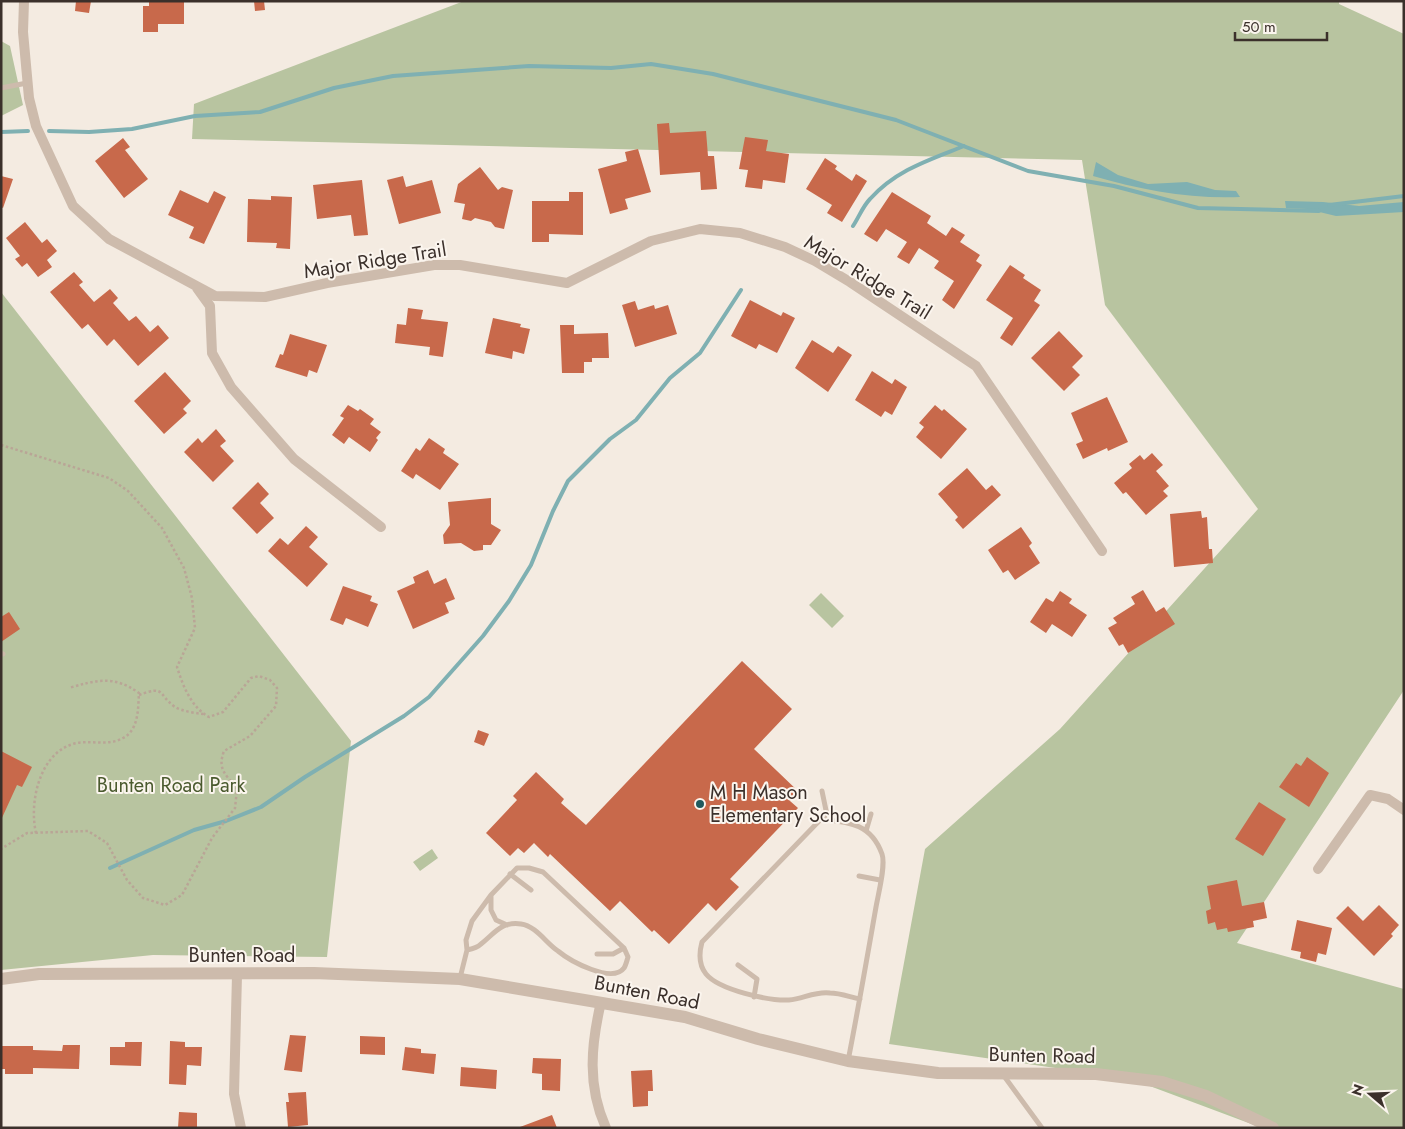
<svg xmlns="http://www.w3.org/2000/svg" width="1405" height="1129" font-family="Jost,sans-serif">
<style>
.green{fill:#b8c4a0}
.water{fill:#7fb0b2}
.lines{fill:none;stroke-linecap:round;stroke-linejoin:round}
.stream{stroke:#7fb0b2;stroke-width:4}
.building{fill:#c8694b}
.path{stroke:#b9a596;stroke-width:2.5;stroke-dasharray:2.5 2.5;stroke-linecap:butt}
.service{stroke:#cdbbac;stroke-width:5}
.minor{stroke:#cdbbac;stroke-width:10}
.tertiary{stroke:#cdbbac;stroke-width:12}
.poi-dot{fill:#1f5a5e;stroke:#fbf5ee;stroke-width:2}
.labels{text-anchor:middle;stroke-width:4;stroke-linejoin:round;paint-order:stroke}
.street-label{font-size:20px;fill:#3b302b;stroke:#fbf5ee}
.park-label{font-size:20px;fill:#4a5a2e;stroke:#fbf5ee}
.poi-label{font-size:20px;fill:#3b302b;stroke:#fbf5ee;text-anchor:start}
</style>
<rect width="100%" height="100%" fill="#f4ebe1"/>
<path class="green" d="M464,1h875v3l65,30v656l-167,253 167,46v139h-142l-131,-49 -242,-35 36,-195 135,-120 198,-220 -153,-204 -23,-145 -890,-21 2,-35z
M1,41l9,5 13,59 -22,11z
M1,292l350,449 -24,216 -174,-2 -152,15z
M821,593l23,23 -12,12 -23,-23z
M432,849l6,9 -18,13 -7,-9z"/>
<path class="water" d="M1096,162l22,13 30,9 39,-2 28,8 21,1 4,6c-50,2 -99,-7 -147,-21z
M1285,201l38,1 36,4 45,-4v10l-68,4 -29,-7 -21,-1z"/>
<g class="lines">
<path class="stream" d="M49,131l40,1 43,-3 63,-13 65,-4 74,-24 59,-12 136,-10 82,2 40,-4 62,10 183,46 132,51 86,15 84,22 121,3
M1,132l27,-1
M1329,205l75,-9
M853,226c6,-9 10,-20 17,-27 26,-29 59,-39 94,-53
M110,868l84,-38 32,-9 35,-14 44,-30 99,-61 25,-19 54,-61 26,-35 22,-36 22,-54 15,-30 42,-42 26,-19 34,-42 30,-25 41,-63"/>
</g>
<path class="building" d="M76,1h15l-2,12 -14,-2z
M149,1h35v23h-26v8h-15v-26h6z
M254,1h10l1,9 -10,1z
M669,123l1,10 36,-2 2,25h6l3,33 -16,1 -1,-18 -40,3 -3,-51z
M745,137l23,3 -2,11 23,3 -4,29 -22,-3 -1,9 -17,-2 3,-17 -9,-1z
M123,138l7,9 -5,3 23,29 -24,19 -29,-37z
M638,149l13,43 -26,7 3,10 -18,5 -12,-45 29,-8 -2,-9z
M825,158l12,8 -2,3 17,12 4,-7 11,7 -25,41 -15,-9 5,-8 -26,-16z
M480,167l18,23 4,-3 11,3 -9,39 -9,-2 -4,-5 -16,-4 -4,3 -9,-2 3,-15 -11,-2 4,-18z
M1,176l12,3 -10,29 -2,-1z
M403,176l3,11 26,-7 9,33 -42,11 -12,-44z
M362,180l6,55 -14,1 -3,-21 -34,4 -4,-34z
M180,190l28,13 6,-12 12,6 -22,47 -15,-6 5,-11 -26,-12z
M569,192h14v43l-34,-1v8h-17v-41h37z
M892,192l39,24 -4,7 19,13 6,-9 13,8 -5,7 20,13 -4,6 6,4 -28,44 -12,-9 12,-19 -20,-13 5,-7 -20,-13 -10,16 -12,-7 10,-15 -21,-13 -9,13 -13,-8z
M271,196l21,1 -2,52 -14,-1 1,-5 -30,-1 1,-43 23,1z
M25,222l17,21 5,-4 10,12 -10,9 5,7 -14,10 -11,-14 -5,4 -7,-8 5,-3 -14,-18z
M1010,265l15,10 -2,3 18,12 -7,11 6,4 -28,41 -12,-8 13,-20 -27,-18z
M74,272l9,10 -4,3 15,17 16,-13 8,9 -5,5 16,18 7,-5 14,16 8,-7 11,13 -31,28 -24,-27 -7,7 -19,-22 -6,5 -32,-37z
M750,300l31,16 2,-4 12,6 -18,35 -18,-9 -3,5 -25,-13z
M635,301l3,9 16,-5 1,4 13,-4 9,29 -42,13 -13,-42z
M408,308l15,2 -2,9 27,3 -5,35 -14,-2 1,-8 -35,-4 2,-19 9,1z
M493,318l28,6 -1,3 10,2 -6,25 -11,-3 -1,8 -27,-6z
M560,325h14v9l34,-1 1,25h-17v4h-8v11h-22z
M1059,331l24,25 -11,11 8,8 -16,16 -33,-33z
M290,334l37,11 -10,28 -8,-3 -2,7 -32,-10 5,-13 3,1z
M812,340l21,13 5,-7 14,9 -24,37 -33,-24z
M872,371l20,13 3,-5 12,8 -15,28 -7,-4 -4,6 -26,-17z
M165,372l26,29 -8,8 4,4 -23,21 -30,-33z
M1107,397l21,45 -20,9 -1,-3 -24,11 -7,-15 7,-3 -12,-28z
M348,405l10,6 2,-2 14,10 -4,5 11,8 -5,6 2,2 -8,12 -21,-15 -5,7 -12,-9 12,-17 -4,-2z
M935,405l7,6 2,-2 23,20 -26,30 -25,-22 8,-10 -5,-4z
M216,429l10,12 -6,5 14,15 -21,21 -29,-30 14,-14 4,5z
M429,438l16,11 -2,4 16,11 -19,26 -24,-16 -3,5 -12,-8 15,-23 4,3z
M1152,453l11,12 -7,6 13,15 -6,5 5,5 -22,19 -20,-23 -3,2 -9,-11 18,-15 -3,-4 11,-9 4,5z
M967,468l19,22 6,-5 9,10 -38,34 -8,-9 3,-3 -20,-23z
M258,482l11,12 -9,9 14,15 -17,16 -25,-26z
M491,498v26l10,6 -10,15h-8v5l-9,1 -13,-8 -17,1 -1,-9 7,-10 -2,-23z
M1201,511l1,7 5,-1 2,32h3l1,14 -39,4 -4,-53z
M306,526l12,11 -9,10 19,17 -21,23 -39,-36 12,-13 8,7z
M1021,527l11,16 -3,3 11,17 -25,17 -7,-10 -5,3 -15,-23z
M428,570l6,14 12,-6 9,21 -10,4 4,10 -36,16 -16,-38 18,-8 -2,-6z
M343,586l29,10 -2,5 8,3 -10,23 -22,-9 -3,7 -13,-5z
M1143,590l13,22 8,-5 11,17 -47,29 -5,-9 -4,2 -11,-18 9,-5 -4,-5 22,-14 -4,-7z
M1060,591l12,8 -3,4 18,12 -15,22 -20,-13 -6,9 -16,-11 16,-24 7,4z
M9,612l11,17 -19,13v-25z
M742,661l50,48 -38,40 45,43 -9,9 8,7 -68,71 9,8 -23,24 -8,-8 -39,41 -15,-14 -2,2 -32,-31 -10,10 -60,-57 -2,3 -14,-14 -10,10 -6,-5 -8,8 -24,-23 31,-33 -4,-4 23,-24 28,27 -3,4 25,22z
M478,730l11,4 -5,12 -10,-4z
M1,751l31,16 -10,20 -5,-2 -16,35z
M1307,757l22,16 -20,34 -30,-20 17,-24 5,3z
M1259,802l27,17 -23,37 -28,-17z
M1237,880l5,26 22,-4 3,16 -14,3 1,6 -26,5 -1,-4 -10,2 -2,-8 -7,2 -2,-13 5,-2 -4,-23z
M1379,905l20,20 -8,9 2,2 -19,20 -38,-38 12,-12 15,15z
M1297,920l35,8 -6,27 -8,-2 -2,9 -16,-4 1,-6 -10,-2z
M290,1035l16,1 -4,36 -18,-2z
M360,1036l25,1v18l-25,-1z
M170,1041l15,1v5h17l-1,19 -14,-1 -1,20 -17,-1z
M125,1042h17l-1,24 -31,-1v-18h15z
M63,1045h17l-1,24 -46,-1v6h-28v-5h-4v-23h32v4l29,1z
M405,1047l16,2v4l15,1 -2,20 -32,-4z
M533,1058l28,1 -1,32 -18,-1v-16l-10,-1z
M461,1067l36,3 -1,19 -36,-3z
M652,1070l1,21h-5v15l-15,1 -2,-36z
M306,1092l2,33 -20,2 -2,-25h3l-1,-9z
M179,1112l18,1v15h-19z
M552,1115l5,13h-37v-1z"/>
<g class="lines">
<path class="path" d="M1,445l108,33 19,13 34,37 22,40 8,30 3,30 -18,39c6,19 14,40 32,50l14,-5 28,-34 8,-2 11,4 7,8 -1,18 -26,30 -26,15c-7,19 2,23 13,38l-2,19 -23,30 -30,57 -17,10 -22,-7 -16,-18 -20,-37 -19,-12 -61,2 -26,16
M139,695c27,-10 18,-1 36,12 7,4 19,6 28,7
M36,833c-7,-30 3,-79 37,-89 15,-5 35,3 50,-6 16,-8 15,-30 16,-45 -25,-18 -43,-13 -70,-5"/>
<path class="service" d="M1,88l26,-5
M1,653l2,1
M822,791l6,29
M866,831l5,-17
M510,874l21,16
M859,876l21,4
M491,895v15l5,10 11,5
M597,954h16l11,-6
M738,965l19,14 -3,18
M460,978l7,-28 -1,-10 6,-19 19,-26 26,-27h12l14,4 81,76 4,9c-1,3 -2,8 -4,11 -12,16 -54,-7 -66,-17 -12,-8 -22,-25 -37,-27 -20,-3 -27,10 -40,20 -3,3 -9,5 -14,6
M848,1061c10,-51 19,-103 28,-154 2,-12 10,-42 6,-53 -11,-31 -34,-32 -61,-35l-119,123c-3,11 -4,22 4,32 13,16 63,27 83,26 14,-1 26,-9 41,-7 10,0 20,4 30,6
M1004,1076l38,52"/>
<path class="minor" d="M24,1l-1,31 6,66 7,28 37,80 36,33 106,57 50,1 62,-14 107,-18h26l107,18 84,-42 49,-12 40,4 45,14 30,14 35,21 126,84 126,185
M197,288l13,18 2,47 19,34 63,72 87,68
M1318,869l52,-74 18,4 16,11
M237,975l-3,119 7,34
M601,1002c-10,43 -14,84 5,126"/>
<path class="tertiary" d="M1,979l38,-5 275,-1 146,6 225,38 73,22 90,22 90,12 158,1 66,8 44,14 67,32"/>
</g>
<circle class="poi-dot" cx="700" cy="804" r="5"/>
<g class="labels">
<g class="street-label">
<text transform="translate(375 260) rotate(-9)" y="7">Major Ridge Trail</text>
<text transform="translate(868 277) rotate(31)" y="7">Major Ridge Trail</text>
<text x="242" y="962">Bunten Road</text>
<text transform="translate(647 992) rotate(11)" y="7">Bunten Road</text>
<text transform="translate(1042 1055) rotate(1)" y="7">Bunten Road</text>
</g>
<g class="park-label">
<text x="171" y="792">Bunten Road Park</text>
</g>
<g class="poi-label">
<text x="710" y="799">M H Mason<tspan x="710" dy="23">Elementary School</tspan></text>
</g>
</g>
<rect width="1405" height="1129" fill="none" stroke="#3b302b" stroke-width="5"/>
<g transform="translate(1370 1094) rotate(289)" stroke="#fbf5ee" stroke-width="4" paint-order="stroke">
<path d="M0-4L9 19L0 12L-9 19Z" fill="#3b302b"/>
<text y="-8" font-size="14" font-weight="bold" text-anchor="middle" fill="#3b302b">N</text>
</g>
<path d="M1235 32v8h92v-8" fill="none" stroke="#3b302b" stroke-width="2.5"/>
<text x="1242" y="32" font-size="15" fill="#3b302b" stroke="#fbf5ee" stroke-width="4" paint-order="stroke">50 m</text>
</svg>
